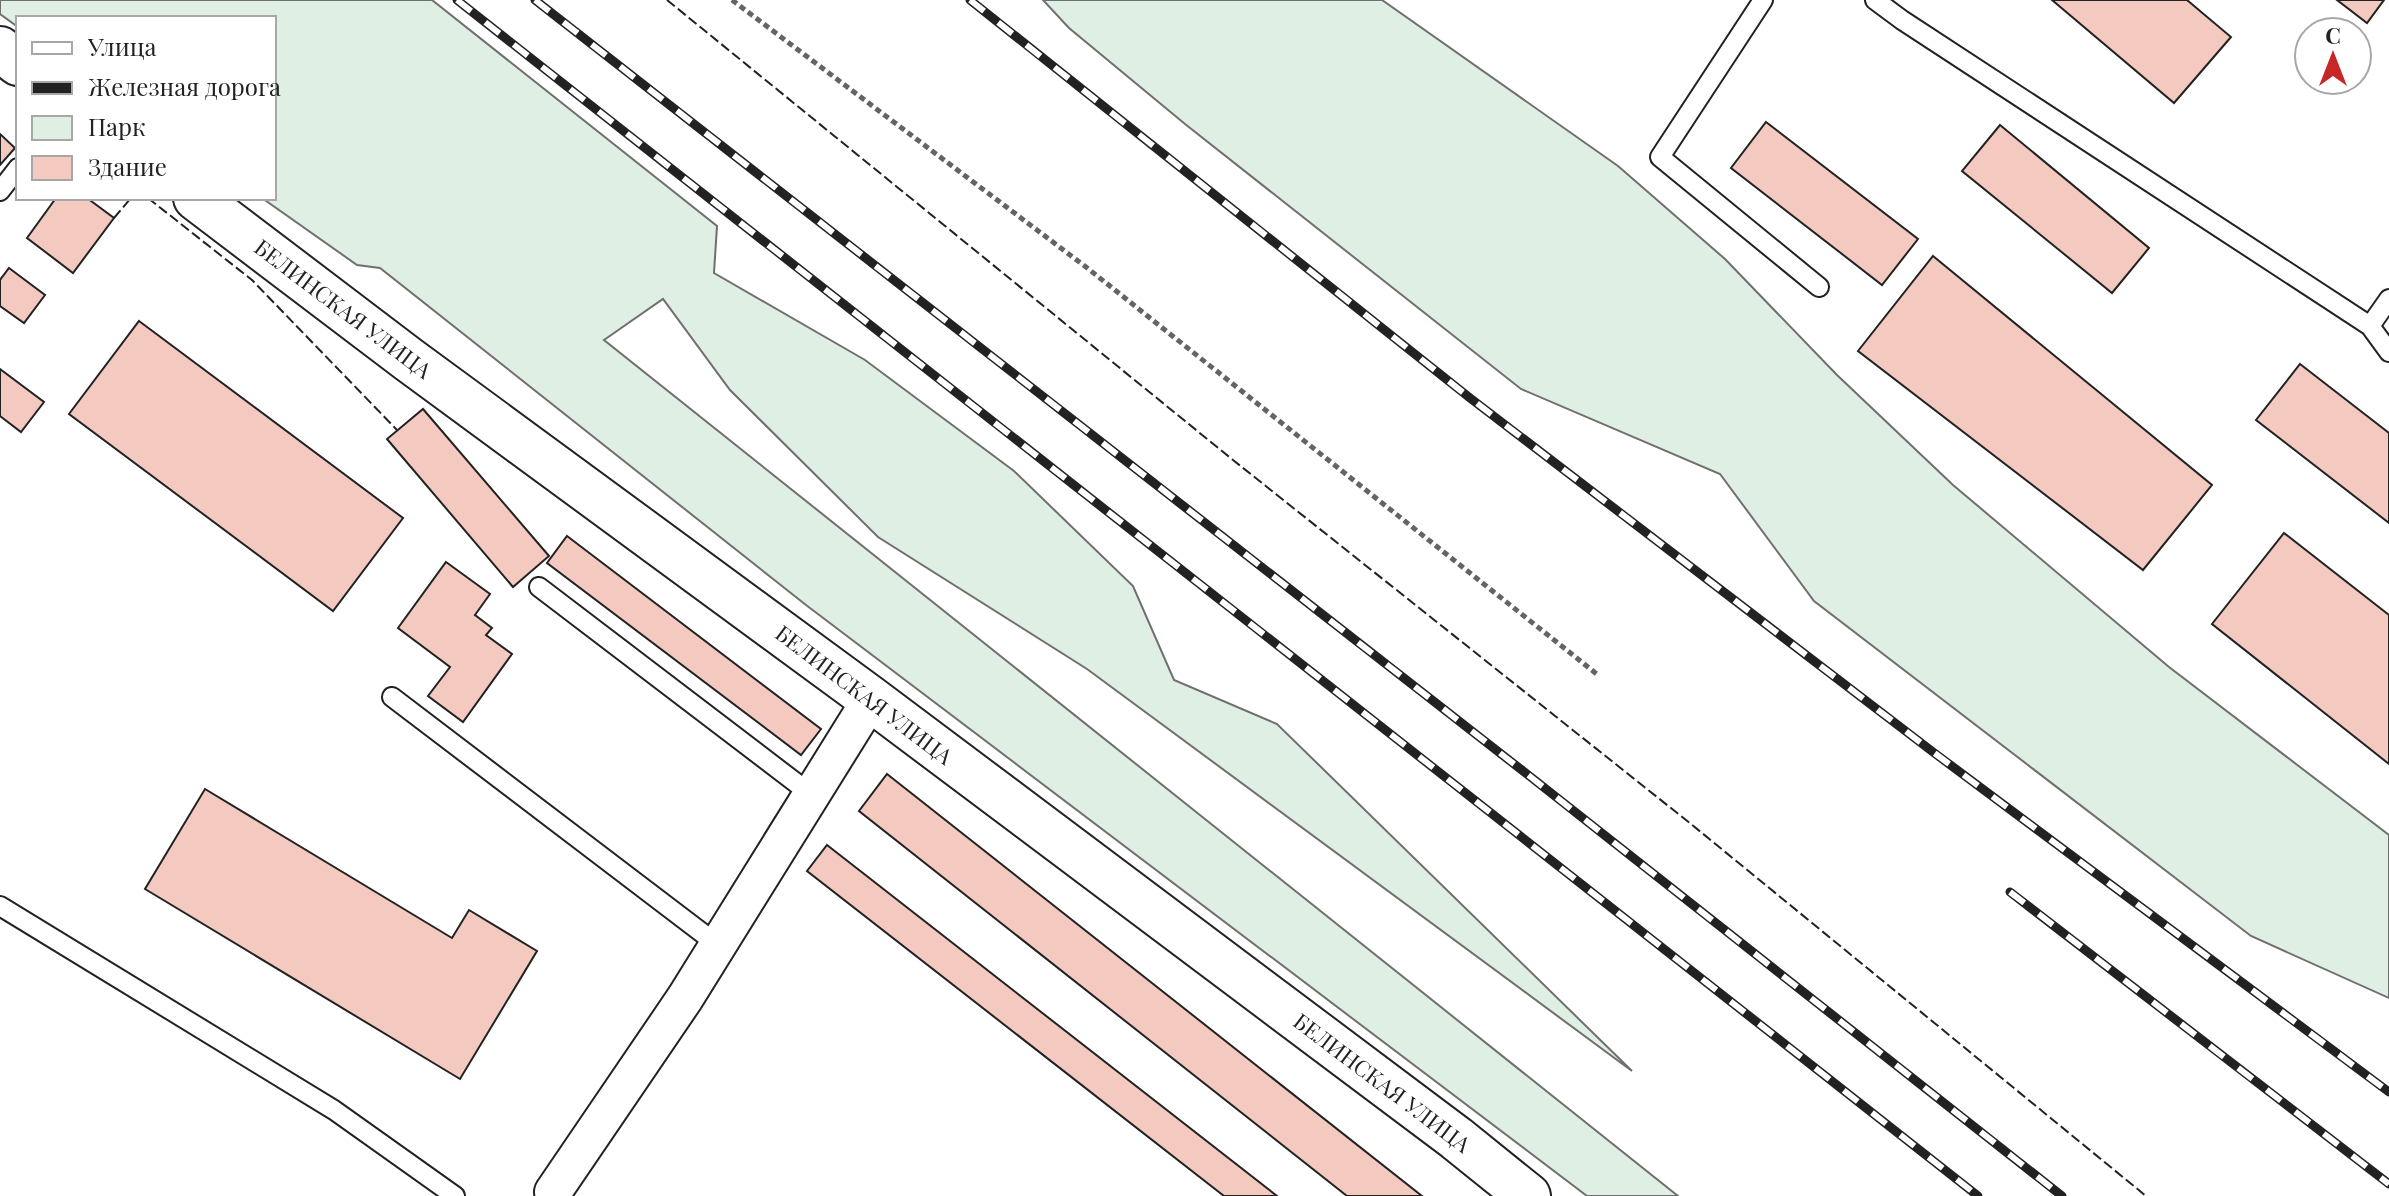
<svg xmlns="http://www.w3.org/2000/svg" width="2389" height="1196" font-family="'Playfair Display',serif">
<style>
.green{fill:#e0efe3;stroke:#6f6f6f;stroke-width:2}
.building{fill:#f3c9c0;stroke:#222;stroke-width:2}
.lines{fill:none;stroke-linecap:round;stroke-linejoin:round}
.service-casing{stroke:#222;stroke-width:22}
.minor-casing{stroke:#222;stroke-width:40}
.tertiary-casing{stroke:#222;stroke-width:48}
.path{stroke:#646464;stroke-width:5;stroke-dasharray:6 4;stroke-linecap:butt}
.service{stroke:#fff;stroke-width:18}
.minor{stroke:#fff;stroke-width:36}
.tertiary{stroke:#fff;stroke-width:44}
.rail-casing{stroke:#222;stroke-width:9}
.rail{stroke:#fff;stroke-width:6;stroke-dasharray:18;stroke-linecap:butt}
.fence{stroke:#222;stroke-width:2;stroke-dasharray:10 4;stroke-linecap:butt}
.labels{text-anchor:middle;stroke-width:6;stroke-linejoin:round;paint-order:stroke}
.street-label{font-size:22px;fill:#222;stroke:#fff}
</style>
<rect width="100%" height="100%" fill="#fff"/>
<path class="green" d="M0,0h432l285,226 -3,47 151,87 149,111 119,115 41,94 103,44 355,347 -545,-402 -209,-132 -148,-147 -67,-91 -59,41 1074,856h-91l-781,-591 -426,-337 -23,-3 -95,-67h12v-180h-256v9l-18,-13z
M1043,0h339l236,166 107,93 112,116 116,110 216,182 220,168v163l-138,-62 -437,-335 -94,-127 -199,-85 -336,-265 -116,-96z"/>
<path class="building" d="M2052,0h135l44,37 -57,66z
M2337,0h47l-17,23z
M1766,122l152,117 -36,46 -151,-117z
M2000,125l149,123 -37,45 -150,-122z
M0,134l15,14 -15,17z
M56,198h31l27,20 -41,55 -46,-35z
M1933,256l279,229 -69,85 -285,-219z
M9,268l36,27 -21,28 -24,-17v-26z
M139,321l264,197 -70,93 -264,-197z
M2300,364l89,69v90l-133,-103z
M0,369l44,33 -23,30 -21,-16z
M423,409l126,147 -36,31 -126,-148z
M2284,533l105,82v149l-177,-140z
M567,536l254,193 -20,26 -254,-192z
M446,562l44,32 -15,21 17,13 -6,7 26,19 -49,68 -35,-26 22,-29 -52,-39z
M887,774l535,422h-75l-488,-385z
M205,789l247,149 17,-28 68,41 -77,128 -315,-190z
M827,845l450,351h-53l-417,-325z"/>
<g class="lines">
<defs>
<path id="service" d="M1763,0l-103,157 159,130
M1875,0l27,20 468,306 19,-27
M0,191l18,-23
M2370,326l19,26
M539,587l273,208
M392,697l326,248
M0,906l334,204 121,86"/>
<path id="minor" d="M553,1192l132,-194 186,-299"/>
<path id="tertiary" d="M0,49l18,14
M196,198l212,161 463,340 585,439 72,58"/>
</defs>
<use href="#service" class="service-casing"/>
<use href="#minor" class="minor-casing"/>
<use href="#tertiary" class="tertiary-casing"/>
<path class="path" d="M732,0l354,267 512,408"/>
<use href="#service" class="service"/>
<use href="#minor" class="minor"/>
<use href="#tertiary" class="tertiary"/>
<defs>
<path id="rail" d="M457,0l1521,1196
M535,0l997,778 530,418
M970,0l500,398 463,354 456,340
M2010,892l379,292"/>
</defs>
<use href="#rail" class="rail-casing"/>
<use href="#rail" class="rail"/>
<path class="fence" d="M667,0l566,460 458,364 455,372
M148,198l104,82 145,150
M114,218l17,-20"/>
</g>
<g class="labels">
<g class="street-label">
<text transform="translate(343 309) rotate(37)" y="8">БЕЛИНСКАЯ УЛИЦА</text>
<text transform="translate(864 695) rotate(37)" y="8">БЕЛИНСКАЯ УЛИЦА</text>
<text transform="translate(1382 1083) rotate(37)" y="8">БЕЛИНСКАЯ УЛИЦА</text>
</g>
</g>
<rect x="16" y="16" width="260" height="184" fill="#ffffff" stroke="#a7a7a7" stroke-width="2"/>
<rect x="32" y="42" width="40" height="12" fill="#ffffff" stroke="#a7a7a7" stroke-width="2"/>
<text x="88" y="56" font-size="24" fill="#222222">Улица</text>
<rect x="32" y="82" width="40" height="12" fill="#222222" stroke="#a7a7a7" stroke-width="2"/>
<text x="88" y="96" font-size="24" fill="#222222">Железная дорога</text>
<rect x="32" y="116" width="40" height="24" fill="#e0efe3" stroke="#a7a7a7" stroke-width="2"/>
<text x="88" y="136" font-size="24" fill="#222222">Парк</text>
<rect x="32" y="156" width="40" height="24" fill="#f3c9c0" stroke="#a7a7a7" stroke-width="2"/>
<text x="88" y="176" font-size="24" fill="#222222">Здание</text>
<g transform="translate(2333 56)"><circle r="38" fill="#ffffff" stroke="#a7a7a7" stroke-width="2"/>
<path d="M0-6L14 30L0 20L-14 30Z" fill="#c62828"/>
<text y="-12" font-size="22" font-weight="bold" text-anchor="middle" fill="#222222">С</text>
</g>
</svg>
